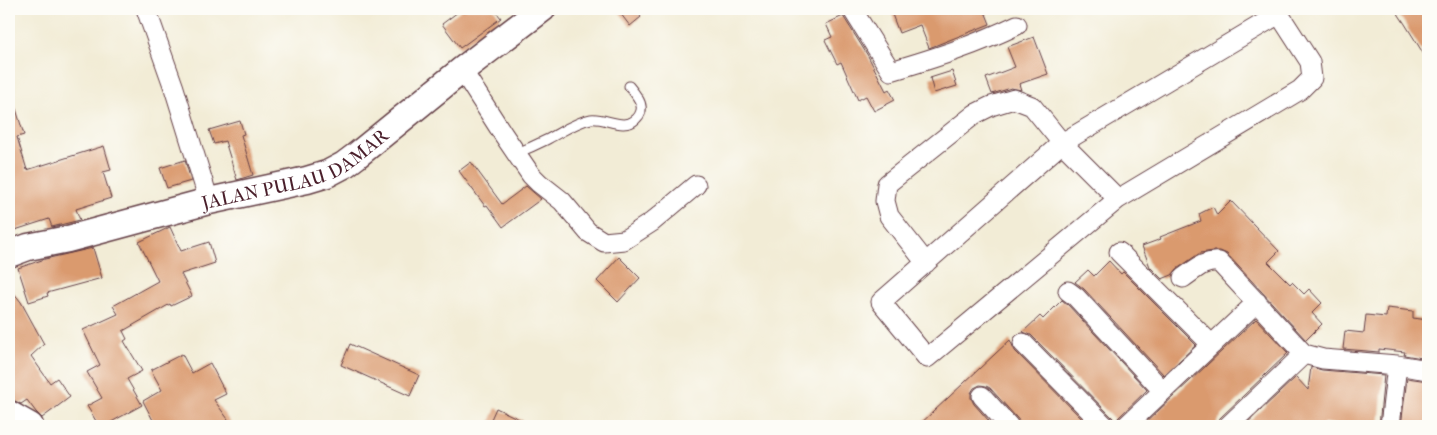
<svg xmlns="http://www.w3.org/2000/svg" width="1437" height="435" font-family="'IM FELL French Canon',serif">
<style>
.building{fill:#da9a6e}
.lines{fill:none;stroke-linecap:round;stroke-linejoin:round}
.lane-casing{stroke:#633e45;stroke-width:11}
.street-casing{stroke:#633e45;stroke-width:21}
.secondary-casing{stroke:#633e45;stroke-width:29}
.lane{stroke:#fff;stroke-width:9}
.street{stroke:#fff;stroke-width:19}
.secondary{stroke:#fff;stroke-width:26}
.labels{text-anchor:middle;stroke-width:5;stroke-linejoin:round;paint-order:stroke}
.street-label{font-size:19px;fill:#4a1f2b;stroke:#fdfcf7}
</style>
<rect width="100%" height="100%" fill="#fdfcf7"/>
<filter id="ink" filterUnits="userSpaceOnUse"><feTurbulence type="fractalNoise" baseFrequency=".02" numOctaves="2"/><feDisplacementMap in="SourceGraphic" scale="10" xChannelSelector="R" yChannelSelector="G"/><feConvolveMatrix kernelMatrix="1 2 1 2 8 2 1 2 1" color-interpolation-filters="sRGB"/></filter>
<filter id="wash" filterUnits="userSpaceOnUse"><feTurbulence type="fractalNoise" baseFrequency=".0096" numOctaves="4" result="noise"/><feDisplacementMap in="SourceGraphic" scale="20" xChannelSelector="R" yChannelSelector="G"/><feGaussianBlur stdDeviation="1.12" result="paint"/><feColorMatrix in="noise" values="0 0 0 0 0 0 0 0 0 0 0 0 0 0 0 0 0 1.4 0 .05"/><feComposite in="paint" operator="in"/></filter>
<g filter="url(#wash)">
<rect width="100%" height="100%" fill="#f2ecd6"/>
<g id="blocks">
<path class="building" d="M462,9h32l7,9 -41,30 -18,-24z
M617,9h18l6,8 -11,9z
M890,9h94l6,15 -61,24 -9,-23 -21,8z
M1395,9h33v52l-23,-37z
M843,16l25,40 18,35 3,-2 6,11 -21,11 -8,-15 -8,4 -17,-38 -4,2 -12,-24 7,-3 -6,-13z
M1034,37l14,37 -29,10 2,6 -10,-2 -19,6 -6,-16 29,-11 -8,-20z
M952,71l5,15 -23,7 -4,-15z
M12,96l12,39 -7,2 10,33 77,-24 7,24 -8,2 8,26 -35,11 4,11 -28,7 -3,-8 -40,13v-135z
M240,121l4,13 -3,1 12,40 -16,5 -12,-39 -11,3 -5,-14z
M185,160l6,21 -24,7 -7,-20z
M471,162l31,42 24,-18 15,13 -38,28 -16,-22 -2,1 -26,-35z
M1231,201l48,50 -11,11 22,22 2,-2 12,12 5,-5 13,14 -10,10 10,11 -16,16 -79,-86 -7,-3h-6l-14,2 -23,16 -5,6 -10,4 -12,-12 -8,-21 19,-7 -1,-2 41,-16 -2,-7 14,-7 4,8z
M170,227l11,24 28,-9 6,21 -34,11 11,22 -21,10 -1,-2 -47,27 4,8 -3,2 18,30 -15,8 15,26 -38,21h-5l-12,-20 15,-8 -15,-26 13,-7 -17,-35 35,-16 -5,-8 45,-25 -19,-39z
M93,248l9,30 -55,15 1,3 -19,6 -11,-34 27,-9z
M619,257l21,21 -22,24 -21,-21z
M1109,261l12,13 2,-2 73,73 -32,30 -80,-86 -9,-7 13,-12 6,6z
M9,287l12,15 23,42 -13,12 19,27 7,-5 13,19 -28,21 -6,-6 -9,-12 -6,4 -8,-4 -4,-6z
M1062,300l6,5 79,85 -29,28 -3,4 -2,-4 -82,-83 -8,-3 17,-16 3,3z
M1387,308l26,3v7l15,2v39l-24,-4 1,-3 -26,-3v3l-36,-3 2,-18 19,2 2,-18 20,2z
M1256,319l32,34 -68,65 -3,4v4h-75z
M1010,340l5,11 74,75h-65l-34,-38 -4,-2 -6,-1 -6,3 -3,5v5l3,6 15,17 -5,5h-66z
M350,344l69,31 -9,21 -69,-31z
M182,354l10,19 18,-10 16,31 -12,6 19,26h-77l-13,-25 19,-11 -11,-20z
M1311,367l11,3 62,5 -5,51h-31l-24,-3 -3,3h-77l52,-49 12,13z
M1407,378l21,3v45h-27z
M496,408l38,18h-46z"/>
</g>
</g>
<g filter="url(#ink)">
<use href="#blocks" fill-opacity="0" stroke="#633e45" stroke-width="1"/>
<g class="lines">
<defs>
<path id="lane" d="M517,153c10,-4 19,-8 29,-13 14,-7 29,-18 45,-21 14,-2 33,12 45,0 12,-11 1,-23 -7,-33"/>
<path id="street" d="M146,9l28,79 35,113
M852,9l39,62c44,-13 85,-26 126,-46
M1279,14l31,48 2,16 -12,12 -182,109 -191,159 -46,-56 181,-159z
M462,70l41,64 28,41 8,8 23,18 26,31 16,10 20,-2 28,-18 44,-37
M1119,252l93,93
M926,263l-37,-47 -4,-15 2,-17 88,-70 16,-8 23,-7 18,7 30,37 56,56
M1183,278c12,-8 21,-18 36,-16l85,92 19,5 74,6 31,5
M1068,291l8,6 87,94
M1023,343l82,83
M982,396l27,30
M1126,426l131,-124
M1228,426l76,-72
M1390,426l7,-61"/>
<g id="secondary">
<path id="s1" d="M9,254l19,-7 40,-8 141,-38 98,-21 20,-6 17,-9 12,-9 106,-86 80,-61"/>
<path d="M9,414l21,12"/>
</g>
</defs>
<use href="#lane" class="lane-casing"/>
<use href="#street" class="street-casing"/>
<use href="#secondary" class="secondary-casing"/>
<use href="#lane" class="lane"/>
<use href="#street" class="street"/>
<use href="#secondary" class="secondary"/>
</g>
</g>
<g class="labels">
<g class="street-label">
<text dy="7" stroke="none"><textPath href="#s1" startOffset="300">JALAN PULAU DAMAR</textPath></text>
</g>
</g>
<rect width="1437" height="435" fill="none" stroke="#fdfcf7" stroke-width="30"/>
</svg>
